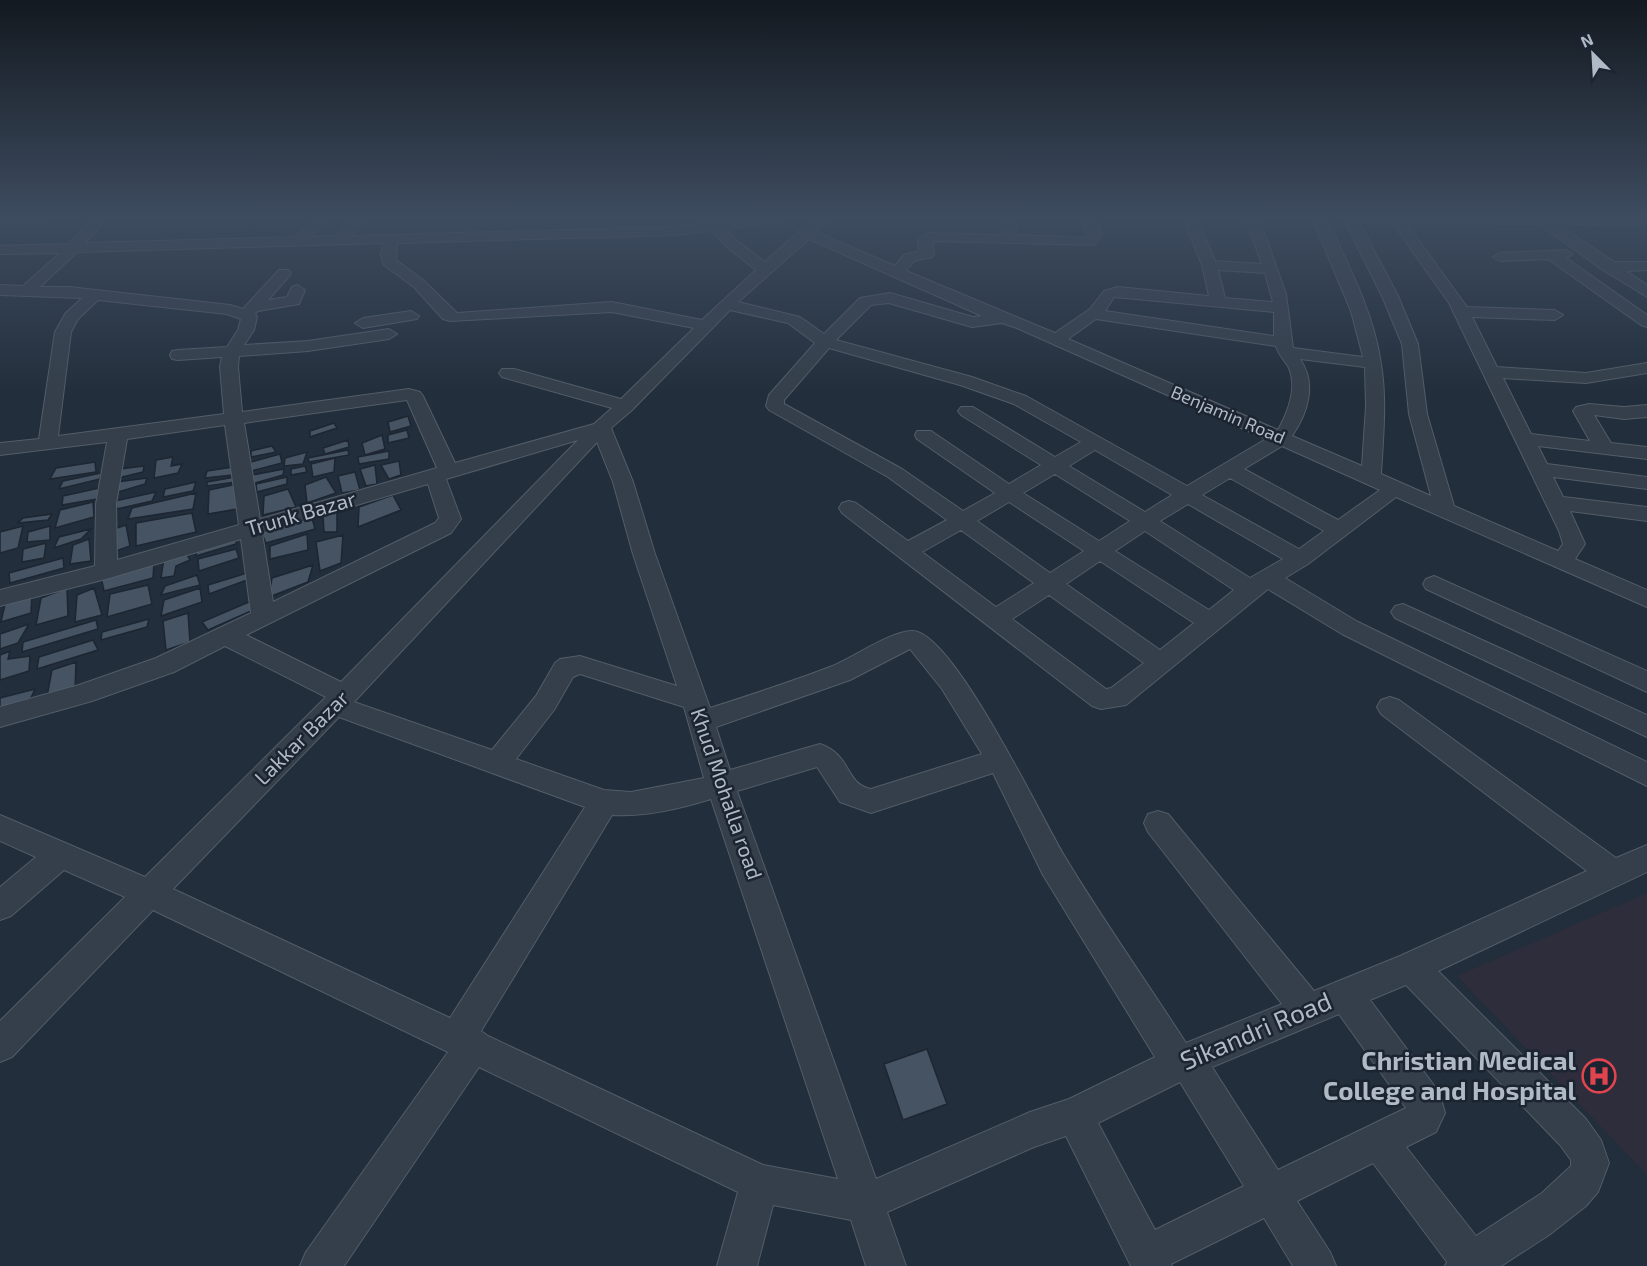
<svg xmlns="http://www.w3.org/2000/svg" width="1647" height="1266" font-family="'Exo 2',sans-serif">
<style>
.medical{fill:#2e2d3c}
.building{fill:#455362;stroke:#1d2632;stroke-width:1.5}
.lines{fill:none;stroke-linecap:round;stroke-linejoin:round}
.minor-casing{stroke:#535d69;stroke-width:2}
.minor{fill:#353f4b;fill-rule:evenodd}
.labels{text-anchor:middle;stroke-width:5;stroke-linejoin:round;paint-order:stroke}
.far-street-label{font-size:18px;fill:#b0bac7;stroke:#1b2430}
.street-label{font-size:21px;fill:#b0bac7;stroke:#1b2430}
.near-street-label{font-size:26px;fill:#b0bac7;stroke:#1b2430}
.near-poi-label{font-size:26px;font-weight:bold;fill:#b0bac7;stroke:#1b2430;text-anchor:end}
</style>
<rect width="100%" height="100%" fill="#222e3b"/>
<path class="medical" d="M1647,893v282l-190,-199z"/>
<path class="building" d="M408,416l3,10 -21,6 -2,-10z
M334,423l3,5 -27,9v-6z
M407,430l2,8 -21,5v-8z
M382,435l3,14 -20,6 -3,-12z
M348,440l1,7 -24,7 -2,-6z
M272,446l4,6 -25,5v-6z
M348,450l1,5 -40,7 -1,-4z
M389,451v8l-30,5 -1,-7z
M307,452l-4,12 -19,2 1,-8z
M280,454l2,9 -31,8v-9z
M173,457l-2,9 11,-2 -4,9 -24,5 2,-18z
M335,458l-1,14 -21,5 -2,-13z
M399,461l2,14 -12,4 -8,-14z
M95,462l1,10 -46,7 6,-11z
M375,465l2,19 -11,2 -6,-17z
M144,466l-1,6 -29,7 6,-10z
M305,466l2,6 -16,3v-6z
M233,467v8l-28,3 2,-7z
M284,469l-1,6 -32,9 1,-9z
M355,472l5,18 -18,3 -4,-17z
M101,473l-1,6 -41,10 4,-8z
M235,477l1,5 -29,4v-4z
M287,477v7l-30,8 -1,-8z
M326,477l10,16 -29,10 -2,-18z
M147,478l-2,6 -30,9 2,-11z
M196,482l-3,9 -30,6 2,-8z
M237,484v25l-29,5 1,-24z
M99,488l-2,11 -35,6 1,-9z
M288,489l8,18 -33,8 1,-19z
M156,492l-4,9 -35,8 -2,-8z
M196,493l-3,16 -65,10 4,-11z
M393,495l8,15 -43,17 1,-20z
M93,502l1,15 -39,11 5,-18z
M337,510v22h-13l-1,-17z
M192,513l4,19 -60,14v-23z
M52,514l-4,6 -30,3 5,-5z
M312,518l3,11 -49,14 -5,-11z
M126,525l4,21 -14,5 -2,-22z
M23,526l-5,22 -18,5v-21z
M50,526v14l-23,2 1,-10z
M91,529l-10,10 -27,9 5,-11z
M307,534l1,16 -38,9v-13z
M343,535l-2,28 -21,8 -4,-29z
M89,539l2,22 -21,3 3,-19z
M236,539v5l-40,12 1,-6z
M46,543l-2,15 -22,4 1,-13z
M236,549l3,9 -40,13 -1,-12z
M185,551l5,9 -14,6 -2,10 -13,2 3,-20z
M63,558l1,10 -54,15 -1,-10z
M154,562l-1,16 -49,13 -3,-14z
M313,565l-5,17 -39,15 3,-19z
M247,573v7l-38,14 -1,-9z
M197,575l3,10 -39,10 4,-9z
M148,585l4,19 -45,13 3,-23z
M67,588l1,28 -32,9 5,-27z
M94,588l8,27 -27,7 2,-27z
M200,588l2,14 -41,14 3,-16z
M32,594l-1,19 -30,9 4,-18z
M251,601v10l-43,19 -6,-8z
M188,613l2,29 -24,8 -3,-29z
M149,619l-2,8 -46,13 1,-8z
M96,620l2,9 -76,23 1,-10z
M29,624l-11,19 -18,6v-15z
M93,640l5,10 -61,19 2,-12z
M10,651l-2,8 22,-3 -1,15 -29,9v-25z
M76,662l-1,28 -28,6 5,-26z
M35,689l-6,13 -29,7v-11z
M927,1049l20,55 -44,16 -19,-56z"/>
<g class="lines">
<defs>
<path id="minor" d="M0,218h55l-7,4 -48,1z
M93,218h14l-22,25 211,-6 17,-19h14l-15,19 25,-1 14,-18h14l-13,18 322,-9 75,-9h38l-7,4 -54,7 11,12 28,21 49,-44h14l-12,14 79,34 9,-11 15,-4 -1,-12 10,-6 75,2 -2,-17h14l2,17 68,3 2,-2 -5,-18h14l5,18 -7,9 -162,-4 2,13 -2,3 -18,4 -8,10 149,62 35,-24 14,-18 14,-4 91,9 -7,-31 -19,-47h14l18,43 47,3 -17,-46h14l27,76 7,54 70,9 -12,-46 -39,-93h14c22,46 48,95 55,146 6,36 2,74 0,110l50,22 -22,-82 -7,-70 -20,-48 -39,-78h304v7l-90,-1 57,38h33v8l-21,1 21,14v12l-44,-27 -64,-46 -133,-1 61,84 88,3 8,5 -8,5 -83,-3 25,50 89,6 61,-10v10l-61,10 -83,-5 28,56 59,7 -17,-30 3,-4 13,-3 35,3 23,-2v12l-23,2 -30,-4 17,28 36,4v12l-109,-13 9,18 100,13v12l-94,-12 10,20 84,10v14l-77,-10 15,33 -10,15 72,31v17l-251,-110 -88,67 -23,14 73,44 289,140v24l-305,-152 -74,-45 -142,116 -25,4 -9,-3 -250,-193 -3,-5 3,-5 7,-2 7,2 52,38 39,-21 -59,-43 -119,-67 -3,-4 3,-11 46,-52 -27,-20 -58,-13 -98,100 -21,18 22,54 22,72 55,154c40,-13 81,-26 120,-41 21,-8 62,-37 83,-36 41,2 129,188 152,226 38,63 81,124 121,186l96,-39 -134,-172 -4,-9 4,-9 10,-3 10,3 146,177 86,-35 187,-85 -206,-157 -4,-7 4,-7 9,-3 9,3 217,158 31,-13v27l-209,99 148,148 15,21 8,23 -11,29 -12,14 -37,29 -48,31h-56l2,-4 -74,-99 -76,38 33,51 6,14h-43l-29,-48 -93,46 1,2h-41l-65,-130 -32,11 -147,65 19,54h-40l-15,-46 -78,-15 -16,61h-40l21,-74 -259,-125 -135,199h-44l6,-14 142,-200 -295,-142 -141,147 -12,5v-41l125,-124 -61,-27 -53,46 -11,4v-33l36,-30 -36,-16v-26l145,62 181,-180 -101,-51 -51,26 -82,29 -92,26v-20l79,-22 77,-27 95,-45 -10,-74 -135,40 -106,27v-16l95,-24 1,-62 11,-62 -107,13v-12l39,-4 16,-107 10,-18 17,-16 -82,-3v-10l23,1 37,-33 -60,1v-8l69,-2zM1359,222h33l57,81 110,228 4,13 -5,7 -104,-45 -27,-92 -9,-70 -20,-48zM712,230l15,17 29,23 -54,50 -90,-18 -155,11 -33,-32 -28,-21 1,-17 277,-8zM809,239l173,77 -9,1 -83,-24 -30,5 -36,36 -24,-17 -62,-15zM383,243l-2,13 3,9 30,22 29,32 7,2 162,-9 82,16 -73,71 -107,-30h-12l-3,4 3,4 110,31 -18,16 -139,39 -32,-67 -3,-4 -11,-3 -167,23 -4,-45 1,-11 69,-5 81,-12 8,-5 -8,-5 -81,12 -64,4 10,-15 3,-13 -2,-3 3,-3 41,-7 6,-14 -8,-5 -5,2 -5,10 -19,3 21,-24 2,-3 -2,-3h-10l-36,39 -13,-4 -161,-18h-29l37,-35zM1218,270l47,3 8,29 -48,-4zM1114,297l160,15v24l-169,-25zM98,300l129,14 14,5 -3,11 -11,17 -49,3 -6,1 -2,4 2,4 6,1 44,-3 -2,10 4,47 -166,22 13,-104 7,-13zM889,303l83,24 30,-4 15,5 249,111 -79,47 -161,-90 -54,-19 -136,-37 35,-35zM1096,319l180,27c2,8 7,12 12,20 10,20 0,46 -10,64l-210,-91zM829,348l131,37 54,19 67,38 -26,15 -82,-50h-12l-3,4 3,4 80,50 -32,19 -78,-53h-14l-2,4 2,4 78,54 -32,18 -61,-42 -118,-65v-4zM1300,359l65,8 1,40 -4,59 -70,-30c16,-23 25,-53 8,-77zM407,400l30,68 -177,51 -16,-96zM225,425l14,100 -122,35 -1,-56 11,-65zM578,440l-237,242 -95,-47 205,-102 10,-14 -15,-40zM597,442l16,40 20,72 44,132 -97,-30 -20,3 -5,4 -19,33 -44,54 -138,-48zM1282,446l98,44 -42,30 -94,-51zM1095,450l77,45 -27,17 -76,-46zM1055,474l75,47 -31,20 -76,-48zM1230,478l94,53 -25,18 -97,-54zM428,484l11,34 -4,5 -162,79 -11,-69zM1009,502l75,49 -34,22 -73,-52zM1188,504l95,55 -33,19 -90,-57zM961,530l73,53 -38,24 -74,-55zM1145,531l89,59 -25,20 -94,-59zM1100,561l94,62 -34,27 -94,-66zM1049,595l95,68 -33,25 -5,1 -94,-70zM910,649l32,40 40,65 -111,35c-26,-5 -19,-34 -51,-45l-90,26 -14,-43 134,-47zM580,674l104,33 20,71 -73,14 -27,-2 -88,-31 38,-49 19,-33zM339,717l246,90 -135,211 -277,-129zM817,767l23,35 31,11 122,-40 50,102 112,182 -86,42 -39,13 -154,67 -139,-388zM711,799l127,380 -75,-14 -275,-129 -7,-5 131,-216c33,2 67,-6 99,-16zM1406,985l154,160 11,15v6l-29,27 -66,43 -70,-89 30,-15 9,-19 -6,-21 -69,-92zM1339,1014l67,94 -128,62 -66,-103zM1180,1082l64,104 -89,44 -57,-107z
M1566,250l7,4 -7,4 81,57v12l-6,-2 -93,-66 -48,2 -7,-4 7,-4z
M411,311l8,5 -2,3 -54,9 -8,-5 8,-5z
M1434,576l213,95v21l-221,-103 -3,-5 3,-5z
M1403,604l244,111v22l-252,-119 -4,-6 4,-6z"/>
</defs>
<use href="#minor" class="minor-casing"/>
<use href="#minor" class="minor"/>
</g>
<linearGradient id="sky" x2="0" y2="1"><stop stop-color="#131920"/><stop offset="0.55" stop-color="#3e4c60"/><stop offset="1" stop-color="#3e4c60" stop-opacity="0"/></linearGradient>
<rect width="1647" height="395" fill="url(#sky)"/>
<defs>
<symbol id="hospital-ring" viewBox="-11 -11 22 22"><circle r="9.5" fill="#1b2430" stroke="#e0444e" stroke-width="1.5"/><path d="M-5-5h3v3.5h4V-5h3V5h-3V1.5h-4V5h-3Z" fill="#e0444e"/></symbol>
</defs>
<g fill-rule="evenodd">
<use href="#hospital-ring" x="1580" y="1057" width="38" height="38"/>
</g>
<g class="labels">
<g class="far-street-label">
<text transform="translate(1228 415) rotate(23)" y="6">Benjamin Road</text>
</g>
<g class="street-label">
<text transform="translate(301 514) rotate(-16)" y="7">Trunk Bazar</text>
<text transform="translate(302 738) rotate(-45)" y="7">Lakkar Bazar</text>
<text transform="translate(726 794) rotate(71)" y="7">Khud Mohalla road</text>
</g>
<g class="near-street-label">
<text transform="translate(1256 1031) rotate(-23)" y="9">Sikandri Road</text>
</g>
<g class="near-poi-label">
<text x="1576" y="1070">Christian Medical<tspan x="1576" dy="30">College and Hospital</tspan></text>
</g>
</g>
<g transform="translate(1593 54) rotate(336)" stroke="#1b2430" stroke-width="4.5" paint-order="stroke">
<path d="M0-4.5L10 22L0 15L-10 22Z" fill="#b0bac7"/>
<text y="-9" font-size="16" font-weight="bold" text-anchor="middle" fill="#b0bac7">N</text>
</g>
</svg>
